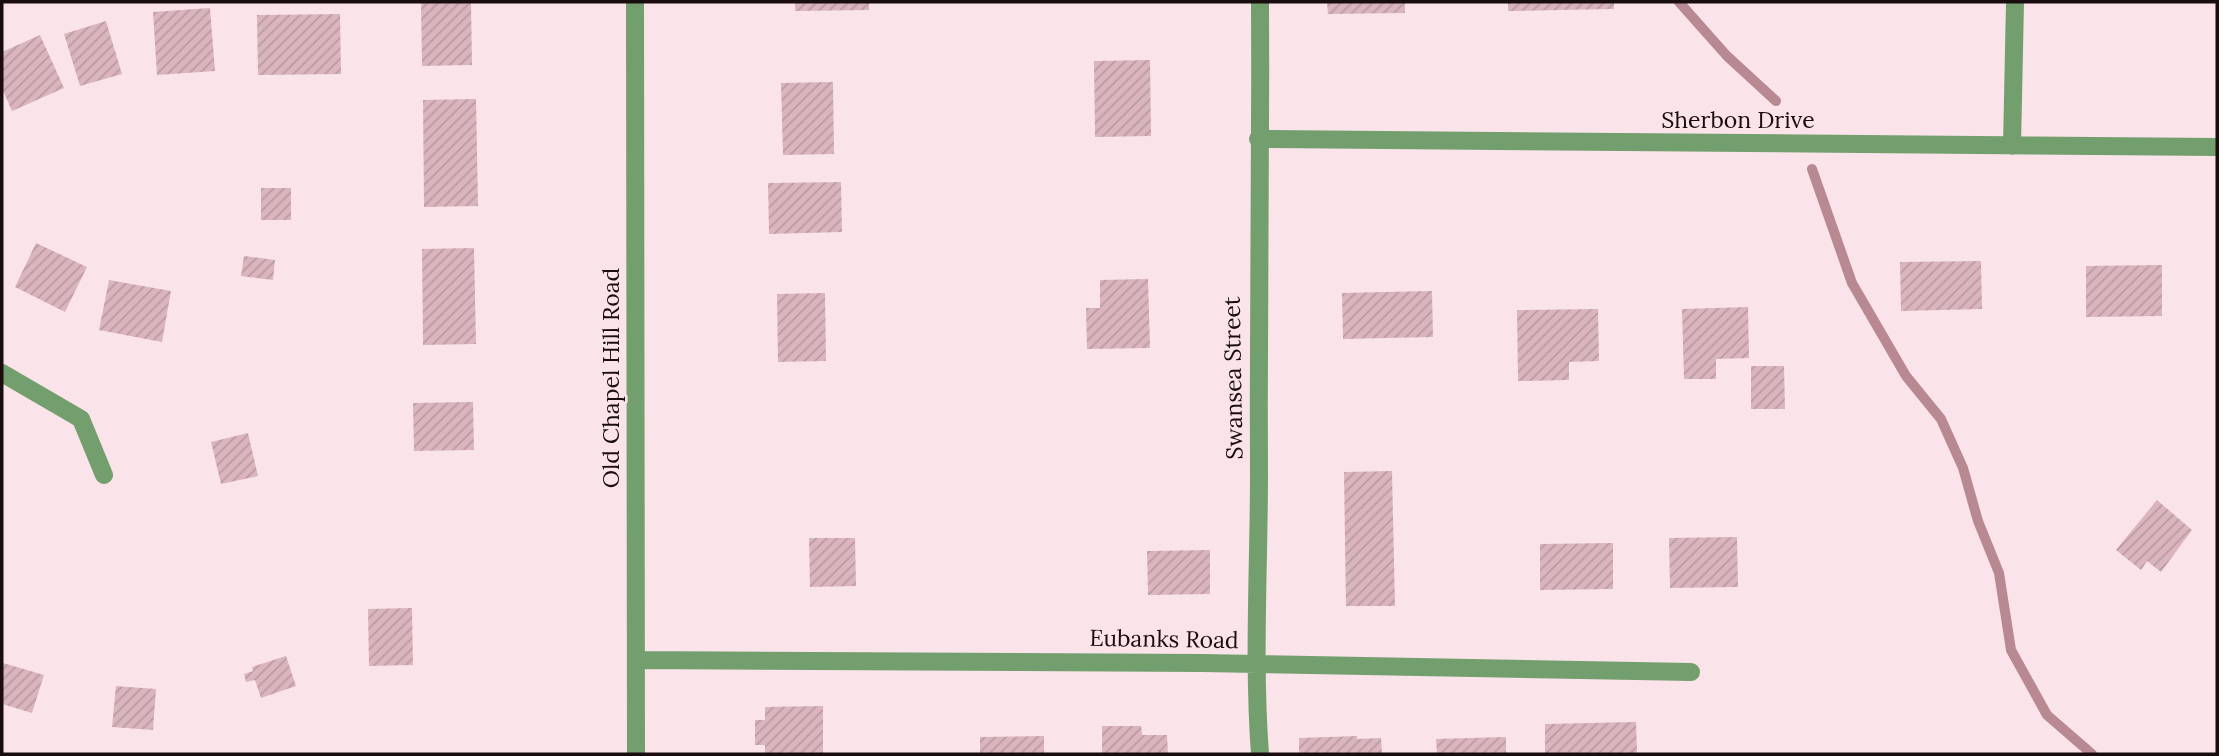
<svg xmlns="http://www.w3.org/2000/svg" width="2219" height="756" font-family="Lora,serif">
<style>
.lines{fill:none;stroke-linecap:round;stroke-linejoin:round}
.stream{stroke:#b88893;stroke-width:10}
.building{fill:url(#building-hatch)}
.street{stroke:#739f6f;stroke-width:18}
.labels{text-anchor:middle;stroke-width:5;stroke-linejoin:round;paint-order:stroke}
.street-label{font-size:23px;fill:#190d10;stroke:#fbe4e9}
</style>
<defs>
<pattern id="building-hatch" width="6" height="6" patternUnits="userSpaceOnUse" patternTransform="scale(1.75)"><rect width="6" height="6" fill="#dab5bd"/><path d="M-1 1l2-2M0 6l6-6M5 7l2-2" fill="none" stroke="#ba9aa1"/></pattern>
</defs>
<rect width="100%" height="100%" fill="#fbe4e9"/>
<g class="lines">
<path class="stream" d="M1679,2l48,54 49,45
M1812,169l40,114 54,93 35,43 22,49 15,53 21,52 12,77 36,65 45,39"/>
</g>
<path class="building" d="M421,2h50l1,63 -50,1z
M795,2h74v8l-74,1z
M1327,2h78v11l-77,1z
M1508,2h106v7l-106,2z
M210,8l5,63 -58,4 -4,-63z
M340,14l1,60 -83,1 -1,-60z
M106,21l16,53 -42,12 -16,-52z
M40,35l24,53 -52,23 -10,-23v-36z
M1150,60l1,76 -56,1 -1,-76z
M833,82l1,72 -51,1 -2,-72z
M476,99l2,107 -54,1 -1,-107z
M841,182l1,50 -73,2 -1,-51z
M261,188h30v32h-30z
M36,243l51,24 -22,45 -50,-25z
M474,248l2,96 -53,1 -1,-96z
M244,256l31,4 -2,20 -32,-4z
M1981,261l1,48 -81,2 -1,-49z
M2162,265v51l-76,1v-51z
M1148,279l2,69 -63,1 -1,-41h14v-28z
M109,280l62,11 -9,51 -63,-12z
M1432,291l1,46 -90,2 -1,-46z
M825,293l1,68 -48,1 -1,-68z
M1748,307l1,51 -33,1v20h-32l-2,-70z
M1598,309l1,52 -30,1v18l-51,1 -1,-71z
M1751,366h33l1,43h-34z
M473,402l1,48 -60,1 -1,-48z
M248,433l10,43 -37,8 -10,-42z
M1392,471l3,135h-49l-2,-134z
M2157,500l35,30 -31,42 -14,-11 -6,9 -25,-20z
M1737,537l1,50 -68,1 -1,-50z
M809,538h46l1,48 -46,1z
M1613,543v46l-73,1v-46z
M1210,550v44l-62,1 -1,-44z
M412,608l1,57 -44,1 -1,-57z
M286,656l10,30 -35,12 -6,-18 -9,2 -2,-8 9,-3 -1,-4z
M3,663l41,12 -12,38 -30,-9z
M116,686l40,3 -3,41 -41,-3z
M823,706v48h-58v-9h-10v-25h10v-13z
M1636,722l1,32h-92v-30z
M1102,726h39l1,9h25l1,19h-66z
M1044,736v18h-64v-17z
M1357,736v3l24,-1 1,16h-83v-16z
M1506,737v17h-69l-1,-15z"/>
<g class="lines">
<path class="street" d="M635,2l1,752
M1258,139l959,8
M2012,146l3,-144
M2,373l79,46 23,56
M636,660l566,3 489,9
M1260,754c-7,-93 -1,-187 -1,-281 -1,-157 2,-314 1,-471"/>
</g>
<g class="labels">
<g class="street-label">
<text x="1738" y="128">Sherbon Drive</text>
<text transform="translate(611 378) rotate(-90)" y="8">Old Chapel Hill Road</text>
<text transform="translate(1233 378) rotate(-91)" y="8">Swansea Street</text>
<text transform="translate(1164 639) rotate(1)" y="8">Eubanks Road</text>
</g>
</g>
<rect width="2219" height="756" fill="none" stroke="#190d10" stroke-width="7"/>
</svg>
